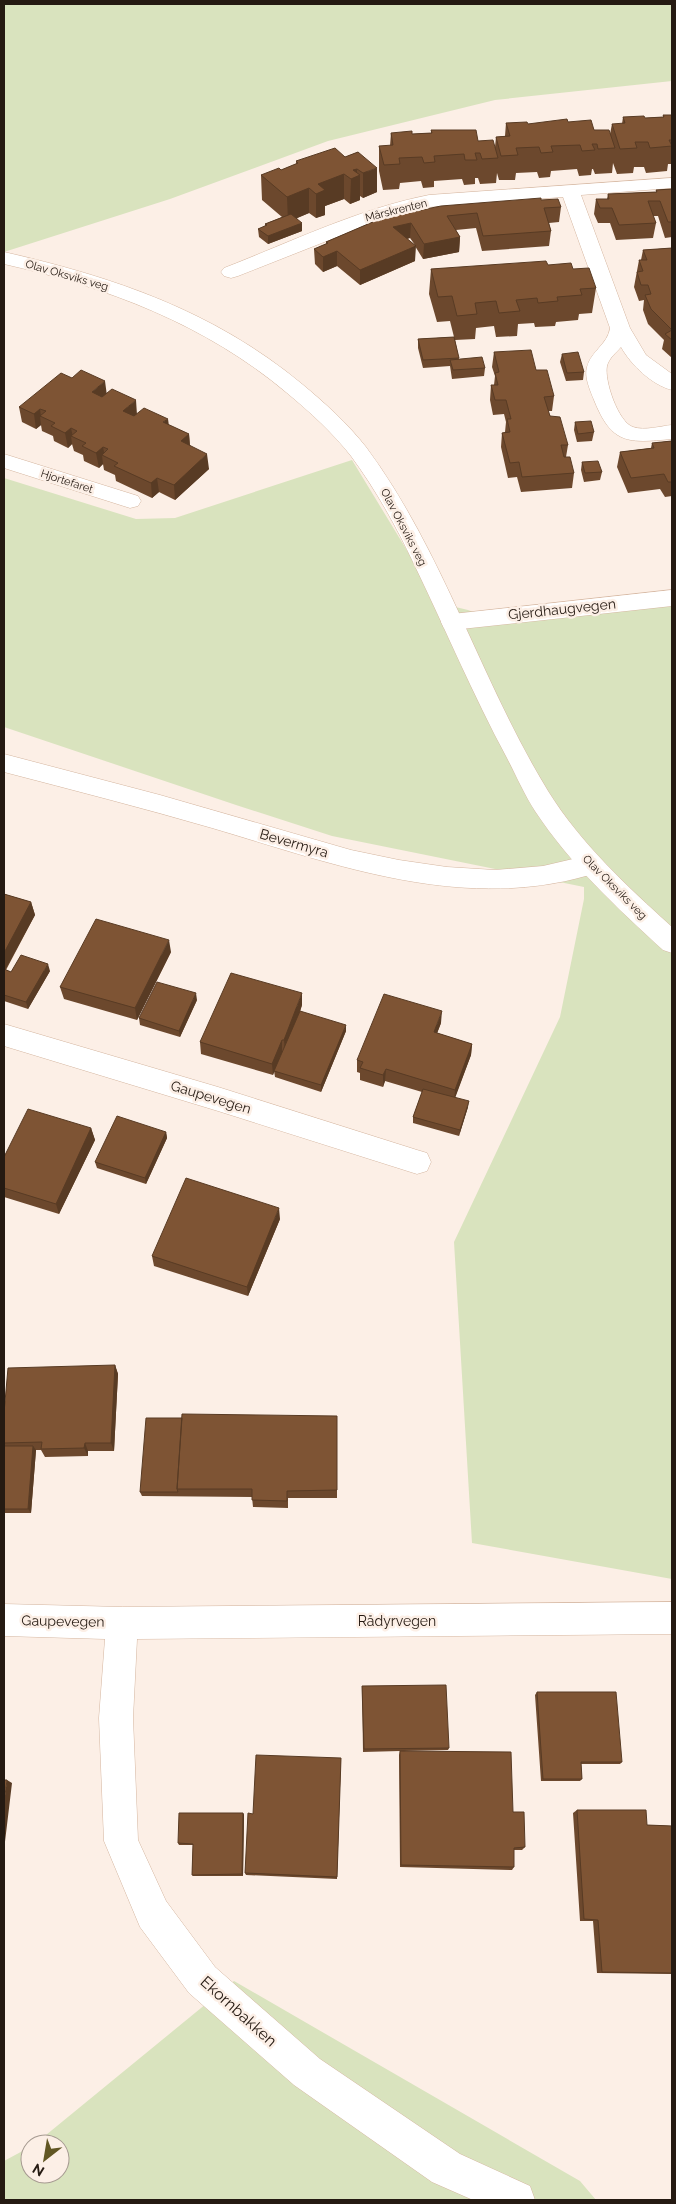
<svg xmlns="http://www.w3.org/2000/svg" width="676" height="2204" font-family="Raleway,sans-serif">
<style>
.green{fill:#d9e3be}
.lines{fill:none;stroke-linecap:round;stroke-linejoin:round}
.street-casing{stroke:#d5b6a0;stroke-width:1}
.secondary-casing{stroke:#d5b6a0;stroke-width:1}
.street{fill:#fff;fill-rule:evenodd}
.secondary{fill:#fff;fill-rule:evenodd}
.wall{fill:#6c482d;fill-rule:evenodd}
.shaded-wall{fill:#583b24}
.building{fill:#7e5434;stroke:#583b24}
.labels{text-anchor:middle;stroke-width:5;stroke-linejoin:round;paint-order:stroke}
.far-street-label{font-size:11px;fill:#251a12;stroke:#fcefe6}
.street-label{font-size:14px;fill:#251a12;stroke:#fcefe6}
.near-street-label{font-size:16px;fill:#251a12;stroke:#fcefe6}
</style>
<rect width="100%" height="100%" fill="#fcefe6"/>
<path class="green" d="M4,4h668v77l-177,19 -167,41 -158,58 -166,53z
M352,460l87,143 29,7 21,8 183,-26v987l-200,-36 -18,-301 106,-225 24,-118v-12l-252,-51 -96,-31 -232,-78v-249l132,41 39,-1z
M234,1981l346,200 16,19h-592v-39l26,-14v27h30v-30h-25z"/>
<g class="lines">
<defs>
<path id="street" d="M672,178v10l-91,7 49,133 16,27 26,19v16c-20,-5 -41,-25 -51,-43 -5,6 -12,11 -14,19 -3,14 11,56 26,61 12,4 28,-1 39,-2v14c-44,4 -60,6 -78,-39 -4,-10 -10,-23 -7,-33 4,-16 21,-23 23,-39l-47,-131 -134,10 -49,13 -142,56 -7,2 -7,-2 -3,-4 3,-4c67,-26 134,-59 205,-73z
M4,454l134,42 3,5 -3,5 -8,2 -126,-40z
M672,590v16l-220,24 -8,-2 -3,-6 3,-6 8,-2z
M4,754l156,41 191,55 48,10 48,7 48,3 48,-4 47,-11 9,3 4,7 -4,7c-131,43 -262,-7 -387,-44 -69,-20 -139,-38 -208,-56z
M4,1024l214,63 199,63 10,3 4,9 -4,9 -10,3 -199,-63 -214,-65z
M672,1602v32l-535,5 -4,79 5,122 28,61 49,66 105,92 140,95 70,32 5,14h-62l-41,-18 -138,-97 -105,-92 -49,-66 -36,-86 -5,-123 6,-79 -101,-3v-32l118,3z"/>
<path id="secondary" d="M4,252c110,25 210,59 298,132 23,19 46,40 64,63 78,105 114,233 182,344 33,53 79,95 124,136v26l-9,-3c-47,-43 -93,-86 -128,-139 -11,-17 -19,-36 -28,-53 -34,-63 -62,-130 -93,-194 -18,-38 -38,-74 -63,-108 -18,-23 -41,-44 -64,-63 -82,-69 -180,-106 -283,-129z"/>
</defs>
<use href="#street" class="street-casing"/>
<use href="#secondary" class="secondary-casing"/>
<use href="#street" class="street"/>
<use href="#secondary" class="secondary"/>
</g>
<path class="wall" d="M663,115h9v49h-4l-1,7 -21,2 -2,-6h-10l-1,6 -16,1 -4,-11 -1,10 -17,1 -2,-5h-1l-1,6 -12,1 -2,-7 -26,2 -1,6 -11,1 -2,-6 -21,1 -1,7h-16l-2,-7 -1,10 -16,1 -2,-6h-3v6l-11,1 -2,-6 -28,2v6l-11,1 -2,-7 -21,2 -1,6 -16,1 -4,-19v-25h11l1,-13 21,1 19,-1v-3l47,11 17,6 1,-10 9,-1 1,-13 22,1 40,-2 26,8 16,4 2,-10h10l1,-7 22,1 18,-1z
M358,152l19,40 -14,6 -3,-2v4l-10,4 -6,-5 -19,7v9l-9,3 -7,-5 -12,5 5,13 -34,13 -9,-7 -1,-8 7,-3v-2l17,-7 -20,-17 -1,-25 20,-5 15,-6v-3l49,-4z
M672,189v48l-7,1 -7,-22h-5l3,7 -3,15 -37,2 -6,-17h-12l-4,-9 2,-15h11l1,-5 48,-2v-2z
M541,200l20,7 -2,15 -10,1 2,8 -2,15 -67,5 -6,-23 -20,2 4,7 -1,15 -36,7 -8,-13v15l-55,24 -23,-19 -14,6 -8,-8 -1,-15 12,-5v-2l56,-24zM410,238l5,7 -8,-6z
M672,248v110l-10,-9 2,-9 -16,-16 -5,-14 1,-10 -5,1 -5,-14 5,-27h2l2,-10z
M548,265l25,4 23,19 -4,25 -13,1 -1,6 -22,2 -1,4 -20,1 -1,-4 -16,1 -1,12 -21,1 -2,-11 -18,2 -1,11 -20,1 4,19 26,9 -1,8 -32,3 -2,-13 -27,2 -5,-20v-9l36,-2 -4,-16 -13,1 -8,-28 2,-25z
M494,352l42,18 18,26 -2,15h-4l2,5 18,29 -2,12 8,16 -2,15 -51,4 -4,-15 -9,1 -7,-31 1,-14 3,-1 1,-10 -2,-8 -11,1 -3,-15 1,-15h3l1,-9 -3,-9z
M562,354l22,18 -1,8 -17,1 -6,-19z
M107,393l30,21 32,11 20,9 1,11 19,24 -34,31 -16,-8 -7,6 -36,-17 -1,-6 -11,-5 -1,-6 -4,4 -15,-7 -1,-6 -9,-4 -2,-7 -4,4 -14,-7 -1,-5 -11,-5 -1,-6 -5,4 -14,-7 -3,-15z
M575,422l19,10 -2,9 -15,1 -3,-12z
M672,441v55l-7,1 -5,-8 -32,4 -11,-26 3,-15 31,-4 1,-5z
M582,462l20,10 -2,8 -16,2 -3,-12z
M4,894l27,8 4,13 -29,55 5,2 39,-1 -22,38 -24,-8z
M171,952l-34,68 -73,-21 -4,-12z
M197,1000l-17,37 -40,-12 -1,-7z
M302,1005l-2,7 46,19 -25,61 -46,-15 -1,-6 -1,4 -72,-21 -1,-12z
M441,1023l-4,10 35,11 -1,11 -16,42 13,10 -9,29 -46,-13v-6l9,-25 -37,-11 -2,6 -23,-7v-7l-3,-1v-12z
M91,1128l4,12 -36,74 -55,-17v-40z
M166,1132l1,6 -21,46 -49,-16 -2,-6z
M280,1219l-32,77 -94,-30 -2,-10z
M115,1365l3,9 -4,77h-26v5l-43,1 -4,-7h-5l-5,63h-27v-100z
M337,1416v82h-49v10l-35,-1 -1,-10 -110,-1 -2,-4 42,-74z
M362,1686l87,62 -1,2 -44,1 109,61 12,35 -3,3h-8v17l-2,3 -112,-3 -1,-112 1,-4 -37,1z
M537,1692l85,70 -2,2h-39l1,15 -2,2h-39l-6,-86z
M341,1758l-4,121 -91,-4 -1,-2 8,-59z
M577,1810l70,15 25,1v148l-75,-1 -4,-52h-13l-7,-108z
M243,1813l1,2 -1,61h-50l-1,-1 1,-30h-14l-1,-2z"/>
<path class="shaded-wall" d="M377,168v24l-14,6v-25z
M357,169v7l3,-1v25l-10,4 1,-25 2,-9z
M344,174v25l-19,7v9l-9,3v-24l2,-10z
M309,188v25l-21,9 -1,-25z
M302,223v8l-34,13v-8z
M411,223l-1,15 -18,4 1,-15z
M460,237l-1,15 -36,7 1,-15z
M416,246l-1,15 -55,24v-15z
M337,251v15l-14,6v-15z
M105,381l2,15 -12,11 -3,-15z
M136,400l1,15 -12,11 -2,-15z
M40,409l1,8 -1,-1 1,9 -5,4 -2,-15z
M168,419l2,14 -7,-11z
M71,428l2,9 -2,-1 1,8 -4,4 -3,-15z
M189,434l1,14 -9,-7z
M103,447l2,10 -3,-2 1,9 -4,4 -3,-15z
M207,454l2,15 -34,31 -1,-15z
M157,478l2,14 -7,6 -1,-15z
M31,902l4,13 -30,55 -1,-4v-13z
M169,940l2,12 -34,68 -2,-12z
M48,964l2,7 -22,38 -2,-7z
M196,993l1,7 -17,37 -1,-6z
M302,993v12l-17,47 -1,-12z
M442,1011l-1,12 -8,21 1,-12z
M346,1025v6l-25,61v-7z
M282,1040v12l-9,23 -1,-11z
M472,1044l-1,11 -17,46 1,-11z
M386,1069l-1,12 -2,6v-12z
M469,1101l-1,6 -9,29 1,-6z
M91,1128l4,12 -36,74 -3,-10z
M166,1132l1,6 -21,46 -1,-6z
M279,1208l1,11 -32,77 -1,-9z
M115,1365l3,9 -4,77 -3,-8z
M85,1443l3,8v5l-4,-8z
M33,1446l3,4 -5,63 -3,-4z
M7,1780l5,3 -8,67v-47z
M243,1813l1,2 -1,61 -1,-2z"/>
<path class="building" d="M663,115h9v25h-3l3,6 -22,2 -2,-6h-13l2,6 -17,1 -8,-25 13,-1 -2,-6 21,-1 1,2 19,-1z
M567,119l1,3 23,-2 3,10h15l6,18 -17,1 -1,-5h-5l3,6 -13,1 -2,-6 -29,1 2,6 -12,1 -2,-6 -23,1 2,7 -17,1 -5,-19 14,-1 -4,-13 21,-1 1,2z
M431,130h45l2,11 15,-1 5,18 -16,1 -2,-6h-5l2,7h-12l-1,-6 -30,2 1,6 -11,1 -2,-6 -23,1 1,6 -16,1 -5,-19 14,-1 -2,-12 21,-2v3l20,-1z
M335,148l10,9 13,-5 19,16 -14,5 -6,-4 -4,1 7,5 -9,4 -7,-5 -26,10 7,6 -9,4 -7,-6 -22,9 -26,-22 18,-7 2,2 17,-7 -2,-2z
M672,189v33h-4l-8,-21h-12l8,22 -37,2 -7,-17h-12l-4,-9h13l-1,-5 49,-2 -1,-2z
M541,198v2l17,-1 3,8 -17,1 7,23 -68,5 -6,-23 -30,3 13,21 -36,7 -13,-21 -18,4 23,19 -56,24 -23,-19 -14,6 -9,-8 14,-6 -2,-1 56,-24 59,-12z
M291,214l11,9 -34,13 -10,-7 9,-4 -2,-1z
M672,248v92l-7,-6 7,-4 -21,-21 -6,-14 6,-1 -3,-9h-7l-4,-13 6,-1 -4,-11h8l-4,-10z
M546,261l2,4 23,-2 2,6 16,-1 7,20 -16,1 2,6 -25,2 1,4 -20,2 -1,-5 -21,2 4,11 -21,2 -3,-12 -21,2 2,11 -20,2 -5,-20 -14,1 -7,-28z
M454,337l5,21 -36,2 -5,-21z
M531,350l5,20h11l7,26 -10,1 6,19 10,1 8,28h-7l3,12h6l4,16 -52,4 -3,-15 -9,1 -8,-30 8,-1 -3,-13h4l-5,-19h-11l-4,-15h7l-3,-12 4,-1 -5,-20z
M578,352l6,20 -17,1 -5,-19z
M482,357l3,11 -32,2 -3,-10z
M81,370l24,11 -13,11 10,5 10,-8 24,11 -13,11 11,5 10,-8 24,11 -5,3 26,12 -8,7 26,13 -33,31 -17,-7 -6,5 -37,-17 4,-3 -16,-8 6,-6 -5,-2 -7,6 -14,-7 4,-3 -15,-7 6,-5 -6,-3 -6,5 -14,-7 4,-3 -15,-7 6,-5 -6,-2 -6,5 -15,-7 42,-34 11,5z
M591,421l3,11 -16,2 -3,-12z
M672,441v41h-4l-4,-8 -33,4 -11,-26 34,-4 -2,-5z
M598,461l4,11 -17,1 -3,-11z
M4,894l27,8 -27,51z
M96,919l73,21 -34,68 -75,-21z
M21,955l27,9 -22,38 -22,-7v-26l7,3z
M231,973l71,20 -18,47h-2l-10,24 -72,-22z
M157,982l39,11 -17,38 -40,-13z
M384,994l58,17 -8,21 38,12 -17,46 -69,-21 -3,6 -23,-7 3,-6 -6,-2z
M300,1011l46,14 -25,60 -47,-14z
M423,1089l46,12 -9,29 -47,-13z
M28,1109l63,19 -35,76 -52,-16v-31z
M117,1116l49,16 -21,46 -50,-16z
M186,1178l93,30 -32,79 -95,-31z
M115,1365l-4,78h-26l-1,5 -43,1 1,-7 -38,1v-30l4,-45z
M182,1414l155,2v74l-50,1v10l-35,-1v-11h-75z
M146,1418h36l-5,71 1,3h-38z
M4,1446h29l-5,63h-24z
M446,1685l3,63 -85,1 -2,-63z
M537,1692h79l6,70h-41l1,17h-39z
M400,1751l111,1 2,60h11l1,35 -11,1v19l-113,-2z
M256,1755l85,3 -4,119 -92,-4 3,-60 5,1z
M4,1780h3l-3,23z
M577,1810h69l1,15 25,1v147l-70,-1 -4,-52 -14,-1z
M179,1813h64l-1,61 -50,1 1,-31 -15,-1z"/>
<g class="labels">
<g class="far-street-label">
<text transform="translate(396 210) rotate(-14)" y="4">Mårskrenten</text>
<text transform="translate(67 275) rotate(16)" y="4">Olav Oksviks veg</text>
<text transform="translate(67 481) rotate(18)" y="4">Hjortefaret</text>
<text transform="translate(404 527) rotate(62)" y="4">Olav Oksviks veg</text>
<text transform="translate(615 887) rotate(45)" y="4">Olav Oksviks veg</text>
</g>
<g class="street-label">
<text transform="translate(562 609) rotate(-6)" y="5">Gjerdhaugvegen</text>
<text transform="translate(294 843) rotate(16)" y="5">Bevermyra</text>
<text transform="translate(211 1097) rotate(17)" y="5">Gaupevegen</text>
<text transform="translate(63 1621) rotate(1)" y="5">Gaupevegen</text>
<text x="397" y="1626">Rådyrvegen</text>
</g>
<g class="near-street-label">
<text transform="translate(239 2011) rotate(42)" y="6">Ekornbakken</text>
</g>
</g>
<rect width="676" height="2204" fill="none" stroke="#251a12" stroke-width="10"/>
<g transform="translate(45 2159) rotate(211)"><circle r="24" fill="#fcefe6" stroke="#a69a91"/>
<path d="M0-4L9 19L0 12L-9 19Z" fill="#615623"/>
<text y="-8" font-size="14" font-weight="bold" text-anchor="middle" fill="#251a12">N</text>
</g>
</svg>
